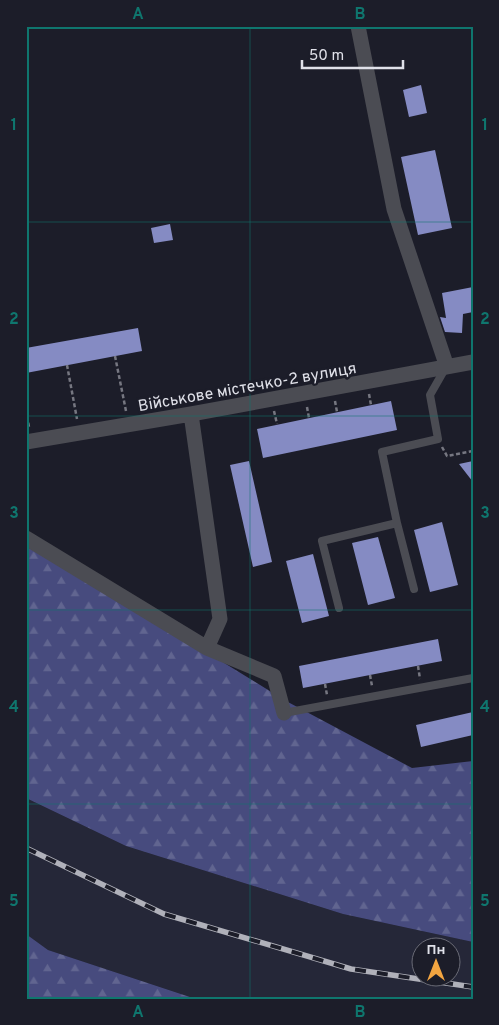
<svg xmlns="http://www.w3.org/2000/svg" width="499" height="1025" font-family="Overpass,sans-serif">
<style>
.built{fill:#252738;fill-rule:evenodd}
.forest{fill:url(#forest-firs)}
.building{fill:#858bc3}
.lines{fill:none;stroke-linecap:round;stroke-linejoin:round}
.path{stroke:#767781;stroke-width:2.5;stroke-dasharray:4 2.5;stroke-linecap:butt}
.lane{stroke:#4b4c53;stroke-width:8}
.street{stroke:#4b4c53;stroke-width:15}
.rail-casing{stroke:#b0b1ba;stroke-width:5.5}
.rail{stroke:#1c1d29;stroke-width:4;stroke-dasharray:11;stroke-linecap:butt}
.grid{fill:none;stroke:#0f766e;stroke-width:1;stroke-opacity:0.55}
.labels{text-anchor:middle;stroke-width:5;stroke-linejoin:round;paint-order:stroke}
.street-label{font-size:16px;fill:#e0e1e9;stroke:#1c1d29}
.neatline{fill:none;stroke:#0f766e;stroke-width:2}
.grid-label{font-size:16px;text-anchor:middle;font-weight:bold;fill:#0f766e}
</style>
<defs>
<pattern id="forest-firs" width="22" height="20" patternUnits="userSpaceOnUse" patternTransform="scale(1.25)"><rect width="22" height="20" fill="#474b7e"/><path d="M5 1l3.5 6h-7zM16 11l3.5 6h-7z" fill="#616590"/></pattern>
</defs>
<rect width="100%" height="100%" fill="#1c1d29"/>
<path class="built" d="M26,798l100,48 217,68 130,28v57h-277l-148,-49 -22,-16zM422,948h30v30h-30z"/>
<path class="forest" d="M26,541l260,160 126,67 61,-7v181l-130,-28 -217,-68 -100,-48z
M26,934l22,16 148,49h-170z"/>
<path class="building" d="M421,85l6,28 -18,4 -6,-27z
M435,150l17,78 -34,7 -17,-78z
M170,224l3,16 -19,3 -3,-15z
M473,287v25l-10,2 -1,19 -17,-1 -5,-15 6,1 -4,-25z
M138,328l4,23 -116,22v-25z
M391,401l6,29 -134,28 -6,-29z
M249,461l23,101 -19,5 -23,-102z
M473,461v21l-14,-18z
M442,522l16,63 -28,7 -16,-62z
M378,537l17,61 -27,7 -16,-62z
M313,554l16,62 -27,7 -16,-62z
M438,639l4,22 -139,27 -4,-22z
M473,712v23l-52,12 -5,-22z"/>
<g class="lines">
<path class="path" d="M115,356l11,55
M67,365l10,54
M369,394l2,11
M335,401l2,11
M307,407l2,11
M26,410l3,17
M274,411l3,13
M442,447l5,9 26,-5
M418,666l2,13
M370,675l2,11
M325,684l2,11"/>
<path class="lane" d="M397,523l17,66
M339,608l-17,-67 75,-18 -15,-71 56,-13 -8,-44 16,-28
M284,713l189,-35"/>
<path class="street" d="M358,26l36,183 53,158
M26,442l165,-28 282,-52
M26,538l181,110 13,-29 -29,-205
M207,648l67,28 10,37"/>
<defs>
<path id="rail" d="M26,848l138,66 187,55 122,18"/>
</defs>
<use href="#rail" class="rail-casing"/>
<use href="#rail" class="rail"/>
</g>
<path class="grid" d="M250,26v973M26,222h447M26,416h447M26,610h447M26,804h447"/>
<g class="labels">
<g class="street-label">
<text transform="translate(247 386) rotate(-10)" y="6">Військове містечко-2 вулиця</text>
</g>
</g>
<rect width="499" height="1025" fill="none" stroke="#1c1d29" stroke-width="55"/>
<g transform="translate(436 962)"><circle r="24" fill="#1c1d29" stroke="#6a6b76"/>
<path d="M0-4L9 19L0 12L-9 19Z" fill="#f2a541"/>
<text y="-8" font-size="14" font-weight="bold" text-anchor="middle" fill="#e0e1e9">Пн</text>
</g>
<path d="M302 60v8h101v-8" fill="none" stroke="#e0e1e9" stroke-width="2.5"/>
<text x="309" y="60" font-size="15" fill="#e0e1e9" stroke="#1c1d29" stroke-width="4" paint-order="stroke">50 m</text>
<rect x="28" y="28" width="444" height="970" class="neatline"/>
<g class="grid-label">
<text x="138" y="19">A</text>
<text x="360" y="19">B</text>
<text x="14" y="130">1</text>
<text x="485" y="130">1</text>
<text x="14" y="324">2</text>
<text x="485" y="324">2</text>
<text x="14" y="518">3</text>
<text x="485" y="518">3</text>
<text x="14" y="712">4</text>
<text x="485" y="712">4</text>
<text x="14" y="906">5</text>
<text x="485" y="906">5</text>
<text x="138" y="1017">A</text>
<text x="360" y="1017">B</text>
</g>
</svg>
